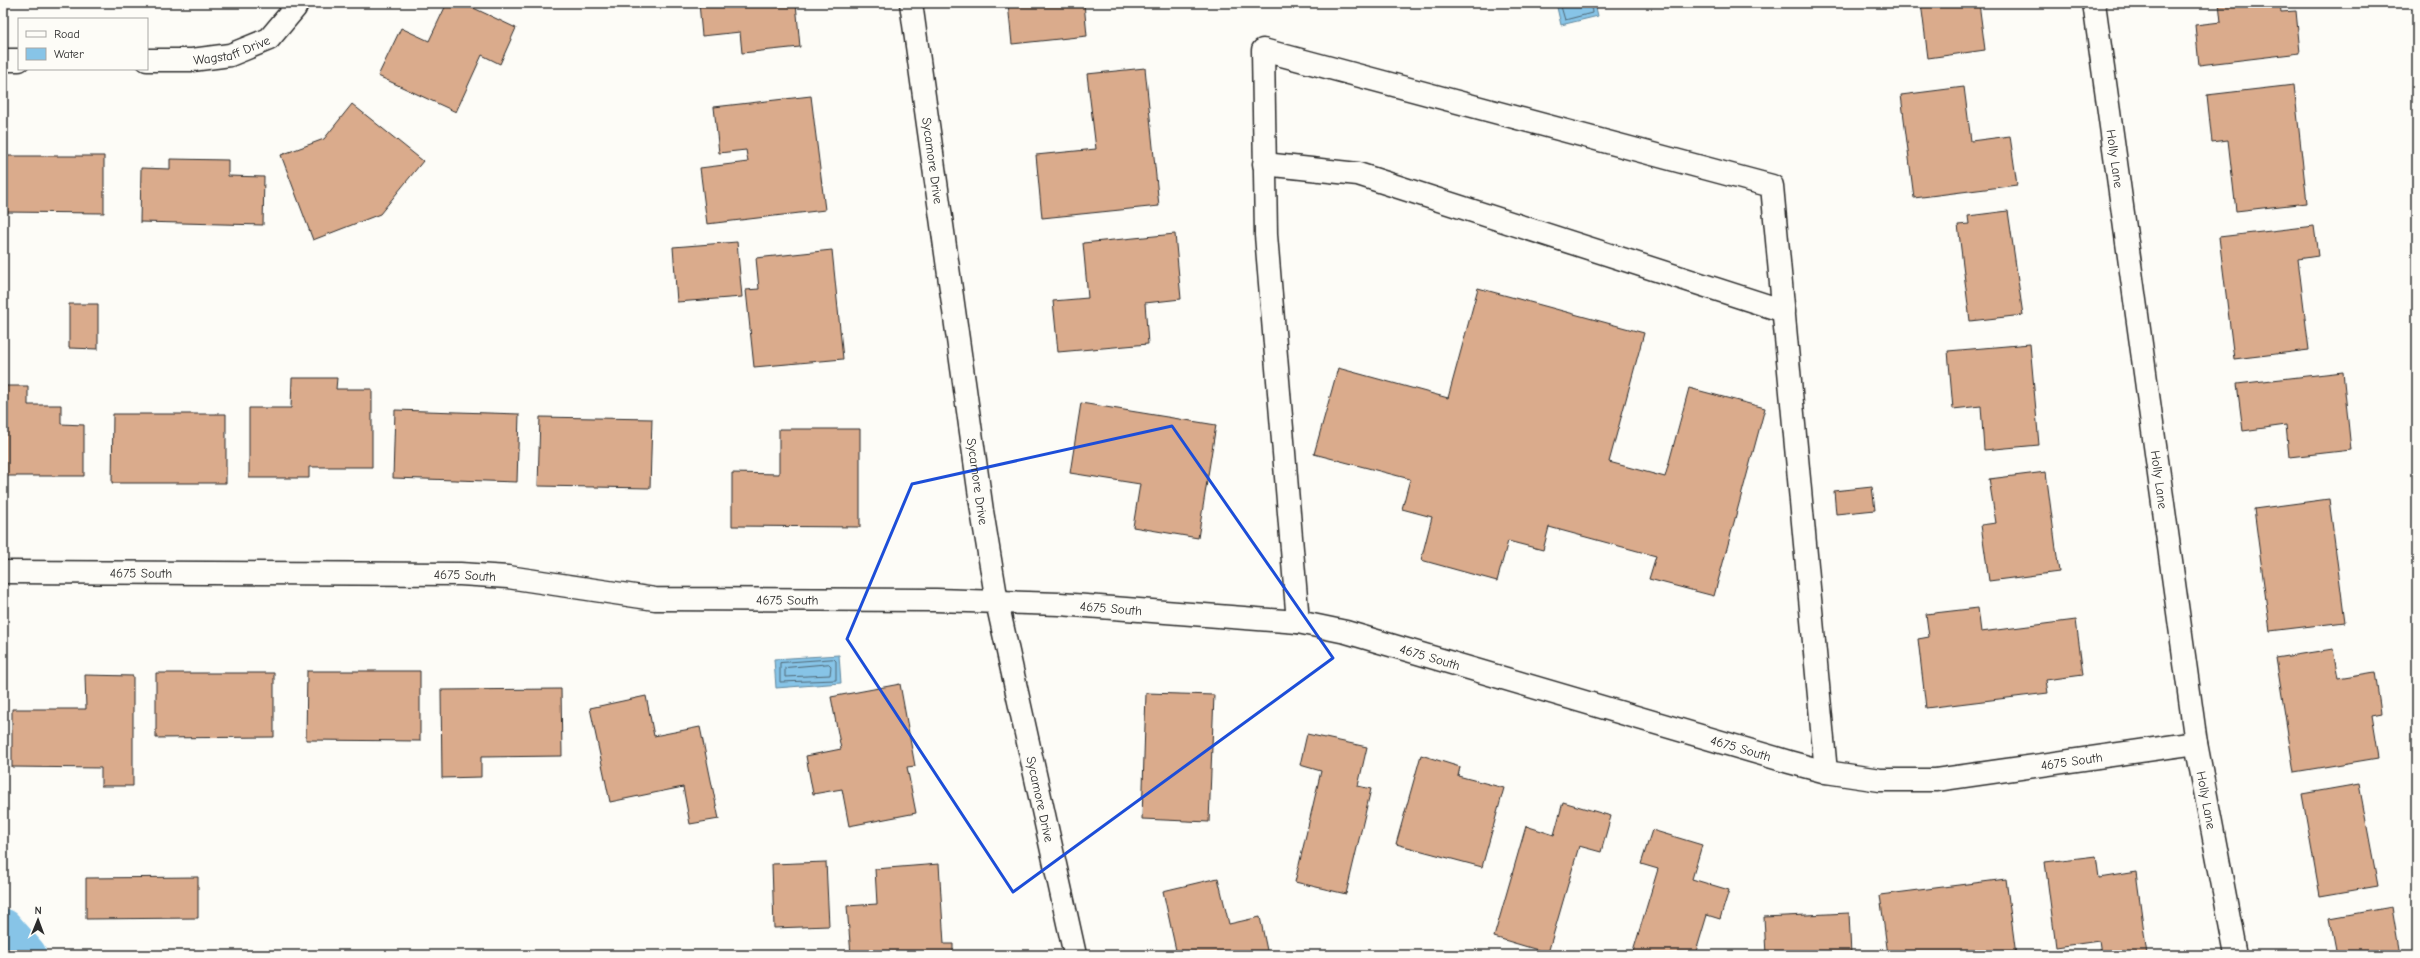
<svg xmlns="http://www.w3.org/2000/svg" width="2420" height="958" font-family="'Comic Neue',sans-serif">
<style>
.water{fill:#87c4e7;stroke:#62879c}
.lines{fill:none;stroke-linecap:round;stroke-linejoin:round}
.shore{stroke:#506876;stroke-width:1}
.canal{stroke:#87c4e7;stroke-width:41}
.building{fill:#daab8c;stroke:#2b2b2b}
.minor-casing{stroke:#2b2b2b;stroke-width:25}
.minor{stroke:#fdfcf7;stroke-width:22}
.marked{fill:none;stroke:#1d4ed8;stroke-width:3;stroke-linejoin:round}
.labels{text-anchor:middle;stroke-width:4;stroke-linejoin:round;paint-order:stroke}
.street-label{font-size:13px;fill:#2b2b2b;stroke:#fdfcf7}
</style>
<rect width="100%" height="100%" fill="#fdfcf7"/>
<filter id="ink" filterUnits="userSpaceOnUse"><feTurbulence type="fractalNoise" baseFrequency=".025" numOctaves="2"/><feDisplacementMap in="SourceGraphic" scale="8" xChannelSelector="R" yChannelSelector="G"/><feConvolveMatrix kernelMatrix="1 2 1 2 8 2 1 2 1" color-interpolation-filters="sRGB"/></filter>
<g filter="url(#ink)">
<path class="water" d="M1556,3h39l3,13 -37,9z
M839,655l2,28 -65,5 -2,-29z"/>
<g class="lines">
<path class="shore" d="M1560,3l5,17 27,-7 -1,-10
M834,659l2,2v19l-56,2v-19z
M829,664l2,2 -1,9 -45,2v-9z"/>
<path class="canal" d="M3,929l23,26"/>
</g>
<path class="building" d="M447,3h16l53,25 -16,36 -18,-9 -26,57 -78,-36 23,-48 28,13z
M699,3h97l4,44 -58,6 -2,-21 -38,4z
M1008,3h76l3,33 -75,8z
M1921,3h58l6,47 -57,8z
M2219,3h61l1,9 15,-1 4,42 -101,12 -4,-40 26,-3z
M1145,68l14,138 -117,12 -6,-63 60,-6 -9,-75z
M2294,85l13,118 -71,8 -8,-71 -16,2 -5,-47z
M1964,87l7,54 39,-5 7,49 -103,13 -13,-103z
M811,96l14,114 -118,14 -7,-56 48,-6 -2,-12 -27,3 -5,-46z
M352,104l71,57 -43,53 -67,26 -32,-85 43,-16z
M3,156h101v57l-101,-1z
M170,159l58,1v16l36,1 -1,48 -123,-3 1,-54 29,1z
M2008,211l15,104 -53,6 -12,-96 11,-1 -1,-8z
M2314,226l4,30 -20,3 11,91 -75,9 -15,-122z
M1175,234l6,65 -36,4 3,41 -90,8 -5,-51 35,-3 -5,-55z
M737,242l5,55 -65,5 -4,-55z
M832,250l11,109 -89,8 -8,-77 13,-1 -3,-31z
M1478,288l166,45 -35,129 56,15 24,-89 76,20 -51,188 -65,-17 7,-23 -107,-29 -6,23 -35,-9 -11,40 -76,-21 11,-43 -30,-8 8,-30 -96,-25 24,-86 110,30z
M69,304h29v45l-29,-1z
M2030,344l9,101 -55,5 -3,-44 -28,3 -5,-58z
M2343,372l8,78 -62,7 -3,-32 -43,6 -6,-47z
M292,378h45l-1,11h36v78h-63v11h-60v-70h42z
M3,386h25v19h33v19l23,1v51h-81z
M1081,403l135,22 -18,113 -65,-11 7,-43 -70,-11z
M395,410l124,4 -2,68 -124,-4z
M113,414h113v69h-114z
M540,417l112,2 -2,69 -112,-2z
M779,429h81v98l-128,-1v-53l47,1z
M2046,472l13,100 -70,9 -8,-56 15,-2 -7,-44z
M1872,487l3,23 -39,4 -2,-23z
M2329,499l16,123 -75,9 -16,-122z
M1978,608l3,24 95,-12 7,55 -37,5 2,13 -122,15 -8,-69 11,-2 -3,-23z
M2333,649l5,29 37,-6 6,41 -10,2 7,43 -84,14 -18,-114z
M307,671h113v70l-114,-1z
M156,673h118v64l-118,1z
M85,675l48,1v110h-32v-18l-89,-1v-58h74z
M900,684l15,82 -8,1 9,46 -67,13 -7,-37 -29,5 -7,-38 35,-7 -10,-52z
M561,689l1,67 -81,1v20l-39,1 -1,-88z
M1146,693l68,2 -5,127 -67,-3z
M646,696l8,40 46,-9 19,92 -29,5 -7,-37 -73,15 -20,-94z
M1307,734l60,13 -9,39 13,3 -25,105 -51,-12 26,-111 -21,-6z
M1421,755l39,12 -2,9 46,12 -22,79 -86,-23z
M2359,784l19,102 -58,10 -18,-102z
M1563,802l48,14 -10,36 -22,-6 -31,107 -54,-16 32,-111 28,9z
M1652,830l50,15 -10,34 37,11 -9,29 -13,-4 -12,40h-63l26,-86 -17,-5z
M2096,856l3,22 37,-6 11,83h-46l-2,-14 -43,6 -11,-85z
M826,862l3,64 -55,2 -2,-64z
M939,864l5,80h9v11h-102l-4,-49 30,-2 -2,-35z
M198,877v41l-112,1v-41z
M1218,878l11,46 31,-7 8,38h-91l-14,-64z
M2006,879l10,76h-128l-8,-60z
M2392,907l8,48h-63l-7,-37z
M1849,913l2,42h-85l-2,-38z"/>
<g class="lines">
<defs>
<g id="minor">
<path id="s1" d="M911,3l71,508 15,91 78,353"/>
<path id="s2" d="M2094,3l102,740 40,212"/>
<path d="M3,60h16"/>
<path id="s3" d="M147,60h45l38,-5 39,-16 26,-31 2,-5"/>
<path d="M1264,164l94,10 426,137"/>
<path id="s4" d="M3,572l457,2 48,3 147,22 281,1 124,4 238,18 48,10 443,130 37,10 54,8h56l260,-37"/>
<path d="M1298,622l-32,-387 -3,-185 509,136 54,586"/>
</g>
</defs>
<use href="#minor" class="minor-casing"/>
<use href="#minor" class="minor"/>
</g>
</g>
<path class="marked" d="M1172,426l161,232 -320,234 -166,-253 65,-155z"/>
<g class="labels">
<g class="street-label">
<text dy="5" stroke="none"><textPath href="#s3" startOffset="86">Wagstaff Drive</textPath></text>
<text dy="5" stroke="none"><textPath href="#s2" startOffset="157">Holly Lane</textPath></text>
<text dy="5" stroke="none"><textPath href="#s1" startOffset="159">Sycamore Drive</textPath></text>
<text dy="5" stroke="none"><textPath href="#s2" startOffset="481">Holly Lane</textPath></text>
<text dy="5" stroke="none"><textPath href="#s1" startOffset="483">Sycamore Drive</textPath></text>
<text dy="5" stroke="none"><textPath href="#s4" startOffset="138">4675 South</textPath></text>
<text dy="5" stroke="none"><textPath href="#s4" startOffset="462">4675 South</textPath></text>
<text dy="5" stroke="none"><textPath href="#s4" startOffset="786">4675 South</textPath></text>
<text dy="5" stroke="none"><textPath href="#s4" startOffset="1110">4675 South</textPath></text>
<text dy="5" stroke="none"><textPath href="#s4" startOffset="1434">4675 South</textPath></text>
<text dy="5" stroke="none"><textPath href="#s4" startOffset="1758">4675 South</textPath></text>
<text dy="5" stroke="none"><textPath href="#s4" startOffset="2094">4675 South</textPath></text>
<text dy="5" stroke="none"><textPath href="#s1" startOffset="807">Sycamore Drive</textPath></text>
<text dy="5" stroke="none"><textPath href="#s2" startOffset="805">Holly Lane</textPath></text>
</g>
</g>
<rect width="2420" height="958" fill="none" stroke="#fdfcf7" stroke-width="16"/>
<rect x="8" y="8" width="2404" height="942" fill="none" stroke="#2b2b2b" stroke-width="1.5" filter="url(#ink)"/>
<rect x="18" y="18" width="130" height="52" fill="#fdfcf7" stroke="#a9a8a5"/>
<rect x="26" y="31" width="20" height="6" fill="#fdfcf7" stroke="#a9a8a5"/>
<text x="54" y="38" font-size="12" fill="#2b2b2b">Road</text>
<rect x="26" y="48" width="20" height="12" fill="#87c4e7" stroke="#a9a8a5"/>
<text x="54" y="58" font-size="12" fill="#2b2b2b">Water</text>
<g transform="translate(38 920) rotate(1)" stroke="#fdfcf7" stroke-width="3" paint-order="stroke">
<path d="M0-3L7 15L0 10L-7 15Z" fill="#2b2b2b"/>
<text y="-6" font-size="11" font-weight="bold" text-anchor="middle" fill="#2b2b2b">N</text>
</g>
</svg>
